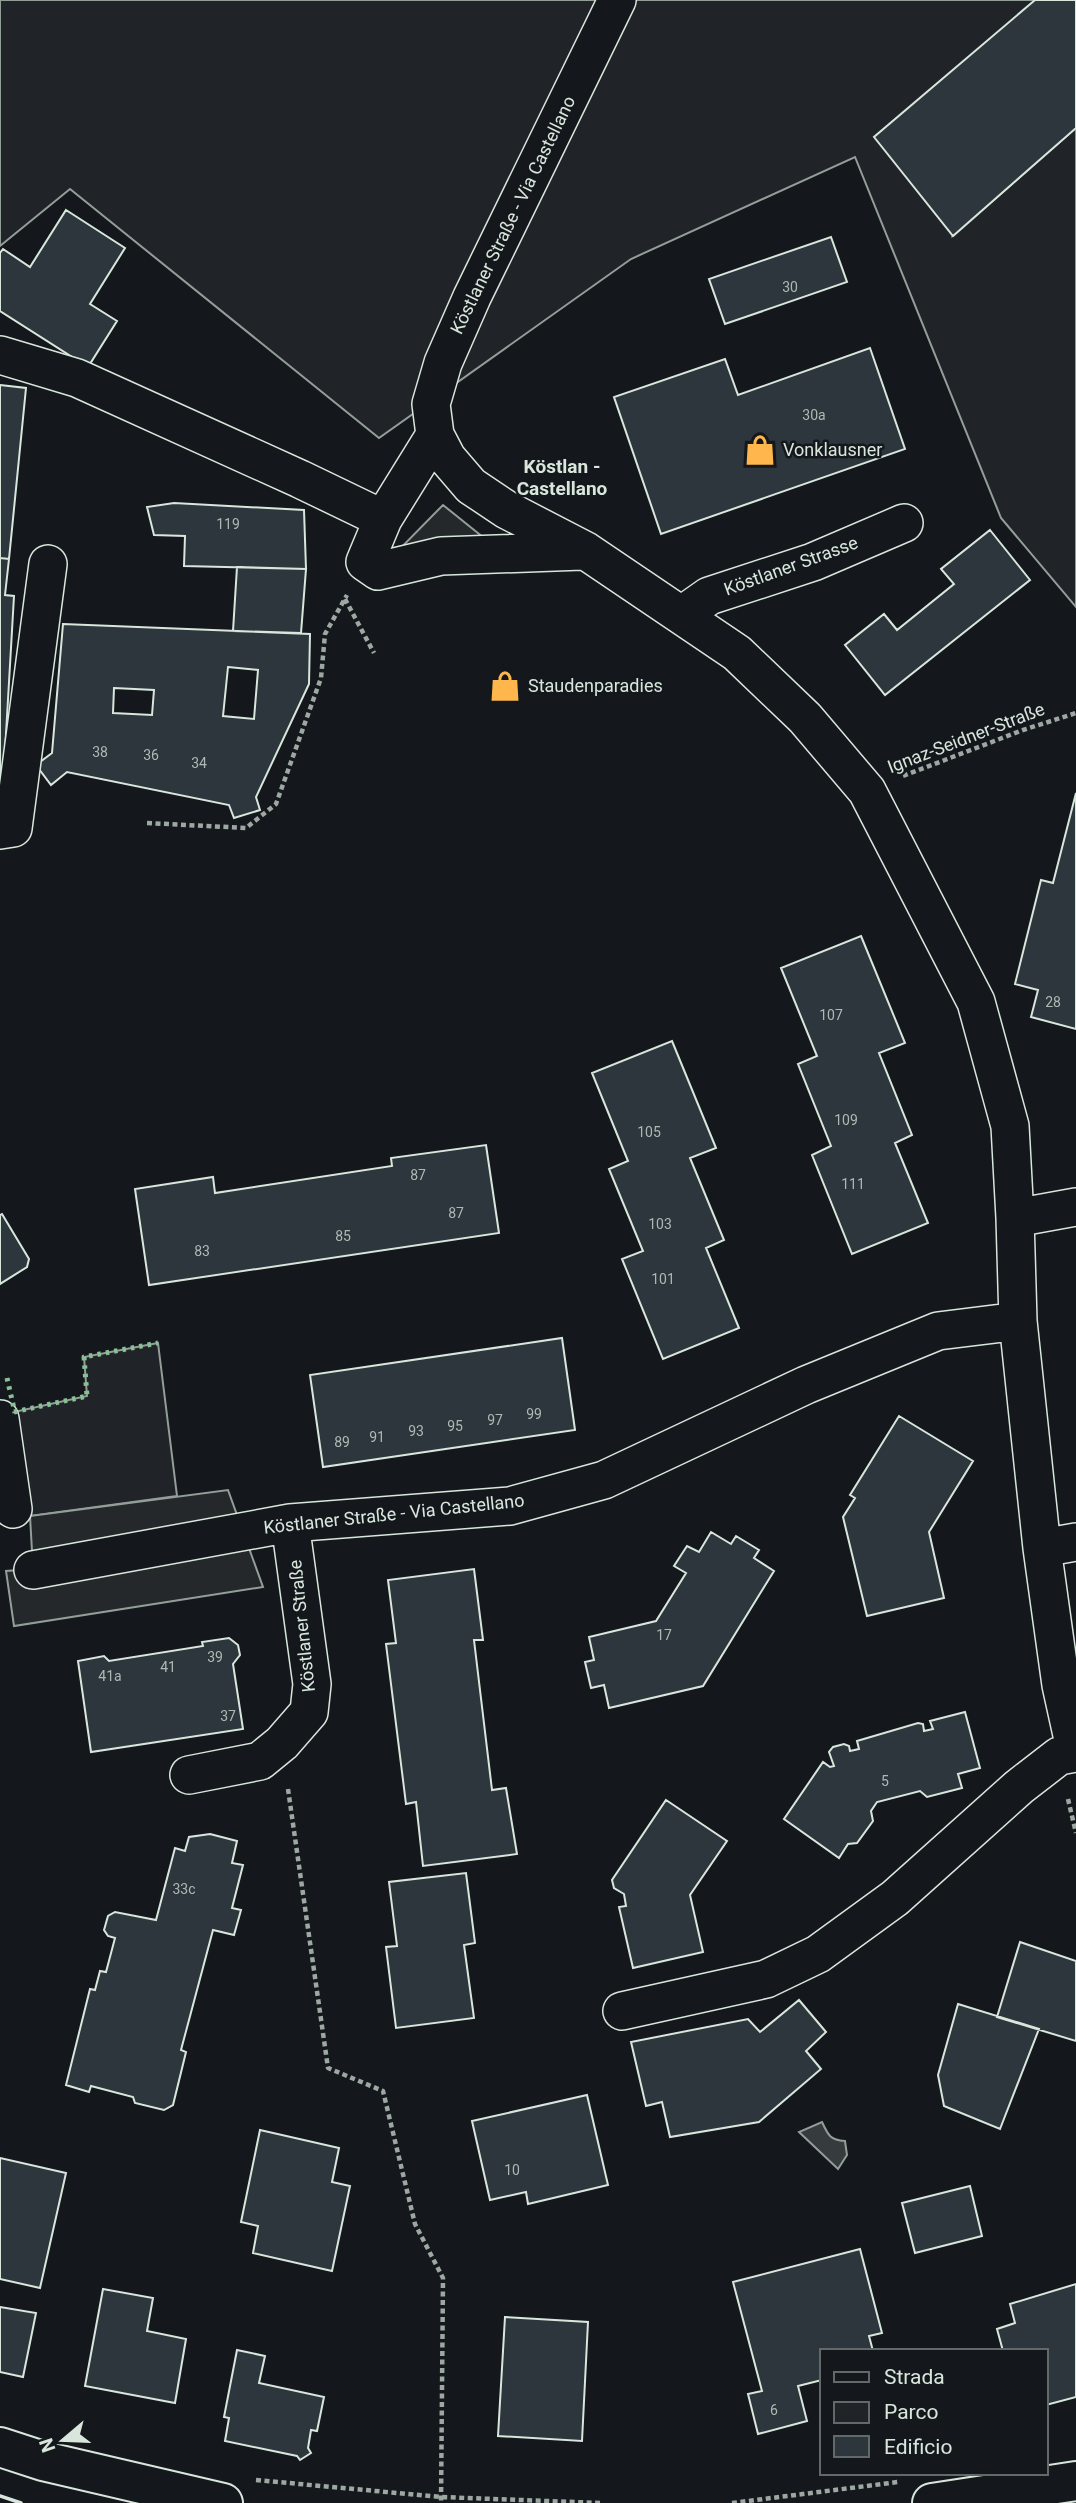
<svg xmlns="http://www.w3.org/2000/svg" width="1076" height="2503" font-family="Roboto,sans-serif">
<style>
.green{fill:#202428;stroke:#939e99;stroke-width:2}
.parking{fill:#24282b;stroke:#939e99;stroke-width:2}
.water{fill:#363b3e;stroke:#939e99;stroke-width:2}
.building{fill:#2c363c;stroke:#d8e6dc;stroke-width:2;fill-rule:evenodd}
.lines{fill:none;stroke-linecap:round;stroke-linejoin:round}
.street-casing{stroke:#d8e6dc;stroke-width:40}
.secondary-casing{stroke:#d8e6dc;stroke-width:42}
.path{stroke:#9da8a2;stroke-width:4.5;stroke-dasharray:5 3.5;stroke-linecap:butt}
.street{stroke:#14181c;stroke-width:37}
.secondary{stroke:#14181c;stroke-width:38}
.hedge{stroke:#8ac095;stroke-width:5;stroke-dasharray:3.5 5;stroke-linecap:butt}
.wall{stroke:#d8e6dc;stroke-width:3.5}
.labels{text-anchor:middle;stroke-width:5;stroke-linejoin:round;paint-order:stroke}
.number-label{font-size:14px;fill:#adbab4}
.street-label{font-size:18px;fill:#d8e6dc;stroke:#14181c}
.poi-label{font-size:18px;fill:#d8e6dc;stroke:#14181c;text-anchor:start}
.neighbourhood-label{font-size:19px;font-weight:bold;fill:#d8e6dc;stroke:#14181c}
</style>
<rect width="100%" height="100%" fill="#14181c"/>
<path class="green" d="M0,0h1035l-82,235 123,-107v479l-75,-89 -146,-361 -224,102 -252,179 -309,-249 -70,57z
M158,1343l19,153 -147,20 -16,-104 73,-16 -3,-39z"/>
<path class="parking" d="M443,505l61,49 -126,17z
M228,1490l35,97 -249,39 -8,-55 27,-2 -3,-53z"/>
<path class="water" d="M822,2122c6,13 8,18 23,19l2,14 -9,14 -39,-37z"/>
<path class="building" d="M1035,0h41v128l-123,108 -79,-99z
M66,210l59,38 -35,56 27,17 -29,46 -88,-56v-58l3,-4 27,18z
M831,237l16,45 -122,42 -16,-45z
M870,348l35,101 -244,85 -47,-137 111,-38 13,36z
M0,385l26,3 -17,171 -9,-1z
M174,503l130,7 2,59 -122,-3 1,-30 -31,-1 -7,-28z
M990,530l40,50 -145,115 -40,-50 39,-31 13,16 57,-46 -13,-15z
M0,558l9,1 -4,36 9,1 -12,207h-2z
M237,567l69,2 -5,64 -68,-2z
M63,624l247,10 -1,50 -53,113 4,13 -26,8 -5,-13 -162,-33 -16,13 -15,-20 16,-12zM228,667l30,3 -4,49 -31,-3zM114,688l40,2 -2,25 -39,-2z
M1076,793v236l-45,-12 7,-27 -23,-6 26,-104 12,3z
M861,936l44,107 -26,10 33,82 -17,8 33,80 -76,31 -40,-99 19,-9 -33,-82 19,-8 -36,-88z
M672,1041l44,107 -26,10 34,82 -18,8 33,80 -76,31 -41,-100 21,-8 -34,-82 19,-8 -36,-88z
M486,1145l13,88 -350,52 -14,-96 78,-12 2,16 177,-27 -1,-8z
M2,1214l27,45 -2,8 -27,17v-69z
M562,1338l13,92 -252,37 -13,-92z
M899,1416l74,45 -44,71 15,66 -77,18 -24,-99 12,-19 -5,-3z
M711,1532l20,12 5,-8 23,14 -5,8 20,13 -71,115 -94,22 -5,-23 -13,3 -6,-26 9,-2 -5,-23 67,-16 30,-48 -12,-7 13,-20 12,6z
M474,1569l9,71h-9l18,150 14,-2 11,66 -94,12 -7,-64 -10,2 -20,-160 10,-1 -8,-63z
M229,1638l9,7 2,10 -7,9 10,65 -152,23 -13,-91 26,-5 5,5 94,-15 -1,-4z
M965,1712l15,56 -22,6 4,14 -35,9 -7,-6 -43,11 -6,9 2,10 -16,22 -9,1 -9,14 -55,-39 39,-57 7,5 4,-1 -5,-14 4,-5 11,-3 5,2 1,5 9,-2 -2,-8 61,-18 5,1 1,7 9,-2 -3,-8z
M666,1800l61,41 -37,54 13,57 -70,16 -14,-61 7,-1 -2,-12 -10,-6 -2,-8z
M210,1834l27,7 -5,22 11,2 -11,43 9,2 -7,25 -21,-5 -32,120 5,2 -13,53 -9,5 -29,-7 -2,-6 -42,-11 -2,6 -23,-7 24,-96 5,1 5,-19 6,1 9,-34 -7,-2 -4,-6 4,-14 7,-4 41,8 19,-72 10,3 4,-14z
M466,1873l9,70 -11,2 10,73 -78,10 -10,-81 11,-1 -8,-64z
M1020,1942l56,19v80l-79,-24z
M799,2000l27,32 -20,19 15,18 -62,53 -89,15 -8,-35 -16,4 -15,-64 117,-23 12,13z
M958,2004l81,25 -39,100 -56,-23 -6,-31z
M587,2095l21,90 -80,19 -2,-12 -36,8 -18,-79z
M260,2130l79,18 -7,34 18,4 -18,85 -79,-18 5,-27 -17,-4z
M0,2158l66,15 -26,115 -40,-9z
M970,2186l12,50 -67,17 -13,-50z
M860,2249l22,84 -13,3 4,15h-51v29l-24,6 9,35 -49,13 -10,-40 14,-3 -29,-109z
M1076,2284v113l-30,8v-54h-43l-6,-22 18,-6 -5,-19z
M103,2289l50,9 -6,33 39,8 -11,64 -90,-17z
M0,2307l36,6 -13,64 -23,-5z
M505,2317l83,5 -6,119 -84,-5z
M237,2350l28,6 -6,27 65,14 -7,34 -6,-1 -3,18 3,5 -11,7 -3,-4 -72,-15 4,-23 -5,-1z"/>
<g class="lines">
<defs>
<path id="street" d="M617,0l-145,297 -29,66 -12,41 4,31 12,23 24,28 36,24 79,41 151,102 68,65 62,73 109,211 34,124 5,92 3,103 24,227 19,137 15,68 -17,3 -40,31 -124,111 -77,56 -52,25 -144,32
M0,355l77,23 223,101 83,40 52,-84
M383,519l-18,43 13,9 63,-15 141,-5
M682,615l27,-19 104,-34 91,-39
M0,830l13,-2 35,-264
M1015,1218l61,-11
M0,1419l13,90
M1042,1548l34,-6
M33,1570l257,-47 220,-17 94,-26 202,-95 132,-54 80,-10
M189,1775l71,-14 22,-18 27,-31 3,-28 -22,-161"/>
<path id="secondary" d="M0,2447l43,14 180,42
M932,2503l144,-22"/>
</defs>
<use href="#street" class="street-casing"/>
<use href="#secondary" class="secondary-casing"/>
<path class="path" d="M345,599l29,54
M903,776l120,-46 53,-17
M147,823l99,5 30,-24 45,-126 4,-44 22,-39
M288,1789l40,279 55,23 32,133 28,54 -2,225
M1068,1799l8,34
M256,2480l185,17 159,6
M732,2503l166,-21"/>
<use href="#street" class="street"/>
<use href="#secondary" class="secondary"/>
<path class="hedge" d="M7,1378l8,35
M14,1412l73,-16 -3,-39 74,-14"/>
<path class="wall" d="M0,2496l21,7"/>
</g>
<defs>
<symbol id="shop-bare" viewBox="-9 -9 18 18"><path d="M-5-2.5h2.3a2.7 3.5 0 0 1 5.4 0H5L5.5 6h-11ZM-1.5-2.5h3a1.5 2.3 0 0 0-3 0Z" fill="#ffb74d" stroke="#14181c" stroke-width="2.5" paint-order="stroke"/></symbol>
</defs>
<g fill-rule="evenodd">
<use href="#shop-bare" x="738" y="428" width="44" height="44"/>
<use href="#shop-bare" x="483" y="664" width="44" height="44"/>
</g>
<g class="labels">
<g class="number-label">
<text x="790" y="292">30</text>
<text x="814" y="420">30a</text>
<text x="228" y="529">119</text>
<text x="100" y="757">38</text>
<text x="151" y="760">36</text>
<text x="199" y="768">34</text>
<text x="1053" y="1007">28</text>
<text x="831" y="1020">107</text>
<text x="846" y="1125">109</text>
<text x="649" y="1137">105</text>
<text x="418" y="1180">87</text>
<text x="853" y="1189">111</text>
<text x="456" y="1218">87</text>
<text x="660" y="1229">103</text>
<text x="343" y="1241">85</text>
<text x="202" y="1256">83</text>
<text x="663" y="1284">101</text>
<text x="534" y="1419">99</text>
<text x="495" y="1425">97</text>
<text x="455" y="1431">95</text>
<text x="416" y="1436">93</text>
<text x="377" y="1442">91</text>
<text x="342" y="1447">89</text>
<text x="664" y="1640">17</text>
<text x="215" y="1662">39</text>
<text x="168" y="1672">41</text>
<text x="110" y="1681">41a</text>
<text x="228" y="1721">37</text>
<text x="885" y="1786">5</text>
<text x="184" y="1894">33c</text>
<text x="512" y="2175">10</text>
<text x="774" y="2415">6</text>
</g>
<g class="street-label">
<text transform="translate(513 215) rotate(-64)" y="6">Köstlaner Straße - Via Castellano</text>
<text transform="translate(791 566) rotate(-20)" y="6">Köstlaner Strasse</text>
<text transform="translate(966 738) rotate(-21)" y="6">Ignaz-Seidner-Straße</text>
<text transform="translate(394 1514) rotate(-6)" y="6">Köstlaner Straße - Via Castellano</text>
<text transform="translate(302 1626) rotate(-96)" y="6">Köstlaner Straße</text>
</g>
<g class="poi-label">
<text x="783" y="456">Vonklausner</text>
<text x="528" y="692">Staudenparadies</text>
</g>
<g class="neighbourhood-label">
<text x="562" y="473">Köstlan -<tspan x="562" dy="22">Castellano</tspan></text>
</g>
</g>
<rect x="820" y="2349" width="228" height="126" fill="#14181c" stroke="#626a69" stroke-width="2"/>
<rect x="834" y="2372" width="35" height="10" fill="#14181c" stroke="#626a69" stroke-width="2"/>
<text x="884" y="2384" font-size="21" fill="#d8e6dc">Strada</text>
<rect x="834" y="2402" width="35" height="21" fill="#202428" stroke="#626a69" stroke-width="2"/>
<text x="884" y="2419" font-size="21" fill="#d8e6dc">Parco</text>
<rect x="834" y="2436" width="35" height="21" fill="#2c363c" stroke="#626a69" stroke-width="2"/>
<text x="884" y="2454" font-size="21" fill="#d8e6dc">Edificio</text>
<g transform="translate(63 2440) rotate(251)" stroke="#14181c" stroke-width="5" paint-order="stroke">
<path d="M0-5L12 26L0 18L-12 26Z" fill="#d8e6dc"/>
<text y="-10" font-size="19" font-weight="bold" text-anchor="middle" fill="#d8e6dc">N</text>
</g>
</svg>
